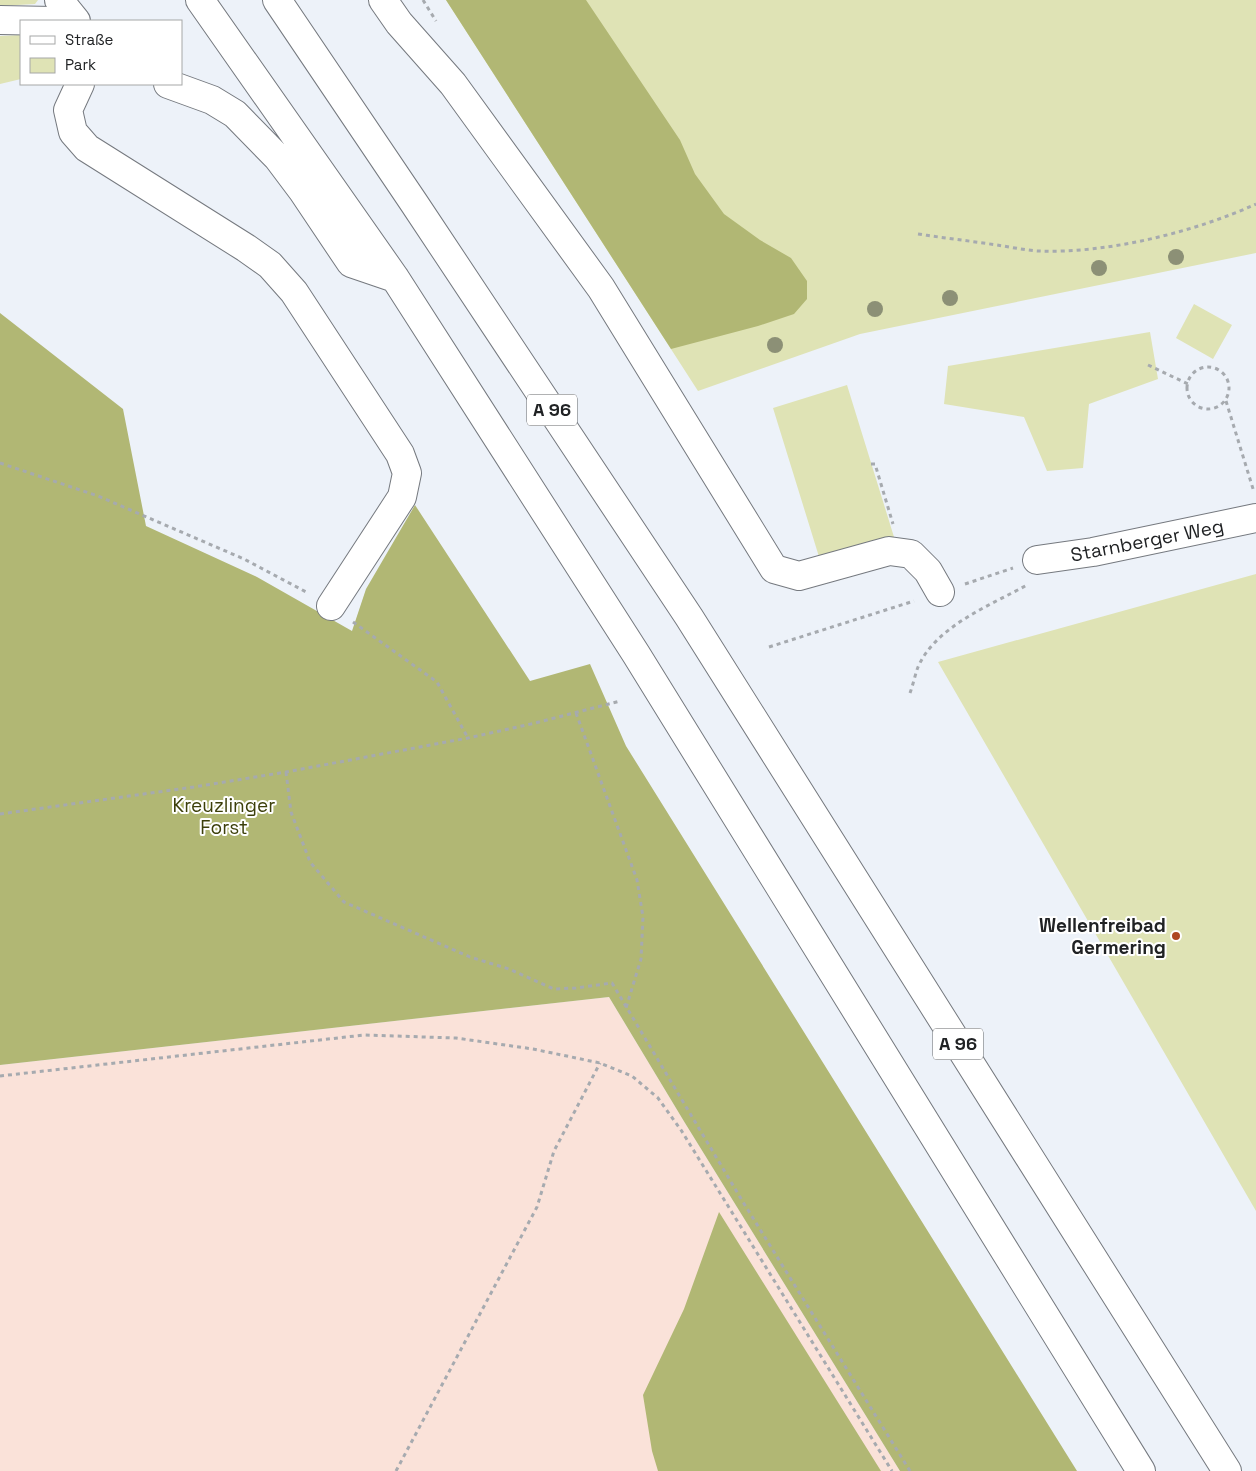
<svg xmlns="http://www.w3.org/2000/svg" width="1256" height="1471" font-family="'Space Grotesk',sans-serif">
<style>
.industrial{fill:#fae2d9}
.green{fill:#dfe3b5}
.forest{fill:#b1b774}
.lines{fill:none;stroke-linecap:round;stroke-linejoin:round}
.minor-casing{stroke:#75797f;stroke-width:30}
.highway-casing{stroke:#75797f;stroke-width:30}
.path{stroke:#a6aaaf;stroke-width:3;stroke-dasharray:4 4;stroke-linecap:butt}
.minor{stroke:#fff;stroke-width:28}
.highway{stroke:#fff;stroke-width:28}
.tree{fill:#8c9076}
.poi-dot{fill:#ae4723;stroke:#fff;stroke-width:2}
.labels{text-anchor:middle;stroke-width:4;stroke-linejoin:round;paint-order:stroke}
.shield{fill:#fff;stroke:#636466;stroke-width:1}
.shield-label{font-size:18px;font-weight:bold;fill:#202224}
.street-label{font-size:19px;fill:#202224;stroke:#fff}
.park-label{font-size:19px;fill:#3c3f0a;stroke:#fff}
.poi-label{font-size:19px;font-weight:bold;fill:#202224;stroke:#fff;text-anchor:end}
</style>
<rect width="100%" height="100%" fill="#edf2f9"/>
<path class="industrial" d="M609,997l76,126 215,348h-900v-406z"/>
<path class="green" d="M0,0h38l-3,4 -35,2z
M446,0h810v253l-396,81 -162,57z
M21,35v44l-21,5v-48z
M1194,304l38,21 -19,34 -37,-21z
M1150,332l8,47 -69,25 -6,64 -36,3 -23,-54 -80,-13 4,-38z
M847,385l47,152 -74,23 -47,-152z
M1256,574v637l-318,-549z"/>
<path class="forest" d="M446,0h140l94,140 15,34 29,40 36,26 31,18 16,23v18l-13,15 -36,12 -87,23z
M0,313l123,96 23,117 111,51 95,54 14,-42 49,-84 115,176 60,-17 36,82 451,725h-177l-215,-348 -76,-126 -609,68z
M719,1212l162,259h-223l-6,-20 -9,-56 41,-86z"/>
<g class="lines">
<defs>
<path id="minor" d="M59,0l17,21
M383,0l16,23 54,61 148,204 173,281 25,7 90,-25 22,3 17,17 12,21
M0,20l53,1
M80,84l-12,26 5,22 14,16 159,100 24,17 24,27 106,162 7,19 -5,24 -71,109
M1037,560l56,-8 163,-34"/>
<path id="highway" d="M200,0l195,278 241,376 505,817
M277,0l137,203 275,414 538,854
M168,84l44,16 23,14 43,44 24,32 49,73 44,15"/>
</defs>
<use href="#minor" class="minor-casing"/>
<use href="#highway" class="highway-casing"/>
<path class="path" d="M423,0l13,21
M918,234c26,4 52,7 79,11 13,2 27,5 41,6 68,3 157,-19 218,-47
M1148,365l40,19
M1187 388a21 21 0 1 1 42 0a21 21 0 1 1-42 0Z
M1226,401l28,91
M0,463l98,33 146,63 64,34
M871,464h4l18,60
M965,584l48,-16
M353,622l84,60 31,56
M769,647l145,-46
M910,693c3,-8 5,-18 8,-26 18,-41 73,-62 109,-82
M576,713l61,167 6,37 -2,42 -15,49
M286,772l5,40 19,50 34,40 126,55 39,12 45,20 22,-1 36,-5 131,219 167,269
M0,814l194,-27 92,-15 182,-34 63,-14 89,-23
M0,1076l364,-41 92,3 77,11 67,14 32,13 26,22 23,32 211,341
M396,1471l141,-264 17,-56 46,-88"/>
<use href="#minor" class="minor"/>
<use href="#highway" class="highway"/>
</g>
<g class="tree">
<circle cx="1176" cy="257" r="8"/>
<circle cx="1099" cy="268" r="8"/>
<circle cx="950" cy="298" r="8"/>
<circle cx="875" cy="309" r="8"/>
<circle cx="775" cy="345" r="8"/>
</g>
<circle class="poi-dot" cx="1176" cy="936" r="5"/>
<g class="labels">
<g class="shield">
<rect x="527" y="394.5" width="50" height="31" rx="4"/>
<rect x="933" y="1028.5" width="50" height="31" rx="4"/>
</g>
<g class="shield-label">
<text x="552" y="416">A 96</text>
<text x="958" y="1050">A 96</text>
</g>
<g class="street-label">
<text transform="translate(1147 540) rotate(-11)" y="7">Starnberger Weg</text>
</g>
<g class="park-label">
<text x="224" y="812">Kreuzlinger<tspan x="224" dy="22">Forst</tspan></text>
</g>
<g class="poi-label">
<text x="1166" y="932">Wellenfreibad<tspan x="1166" dy="22">Germering</tspan></text>
</g>
</g>
<rect x="20" y="20" width="162" height="65" fill="#ffffff" stroke="#a6a7a7"/>
<rect x="30" y="36" width="25" height="8" fill="#ffffff" stroke="#a6a7a7"/>
<text x="65" y="45" font-size="15" fill="#202224">Straße</text>
<rect x="30" y="58" width="25" height="15" fill="#dfe3b5" stroke="#a6a7a7"/>
<text x="65" y="70" font-size="15" fill="#202224">Park</text>
</svg>
